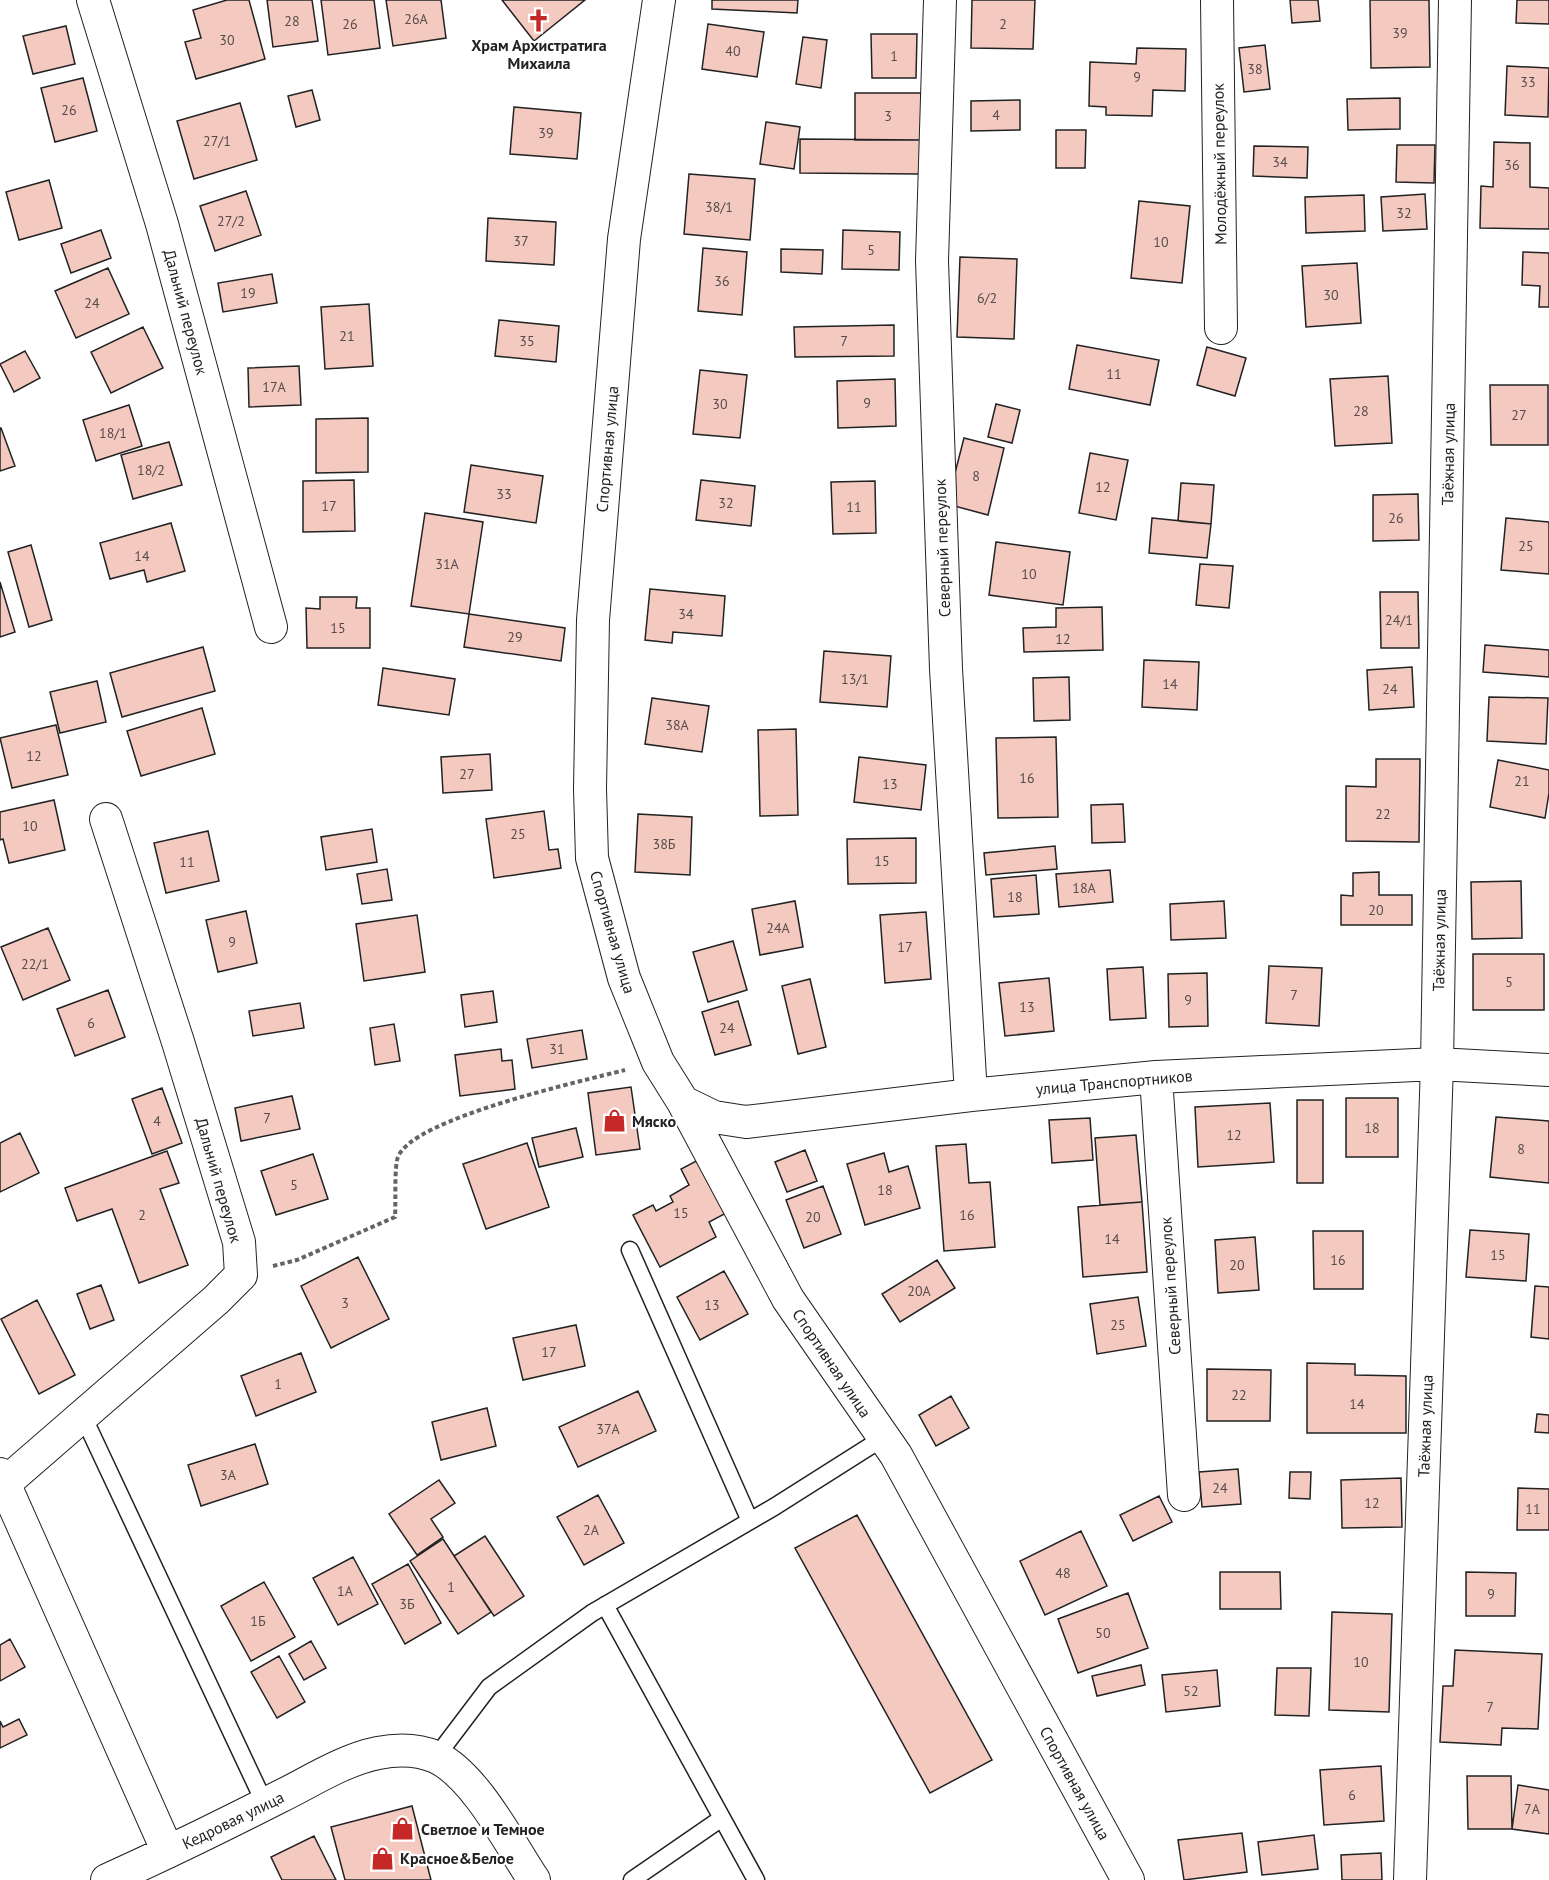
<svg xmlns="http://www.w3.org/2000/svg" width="1549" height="1880" font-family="'PT Sans',sans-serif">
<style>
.building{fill:#f3c9c0;stroke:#222;stroke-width:1.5}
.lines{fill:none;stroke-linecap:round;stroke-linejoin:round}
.service-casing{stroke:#222;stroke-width:19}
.minor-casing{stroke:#222;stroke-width:34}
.path{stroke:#646464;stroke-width:4;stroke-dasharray:4.5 3;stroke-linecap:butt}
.service{stroke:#fff;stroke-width:16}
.minor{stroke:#fff;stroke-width:32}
.labels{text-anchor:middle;stroke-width:4.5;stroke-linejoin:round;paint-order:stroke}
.number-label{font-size:14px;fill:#564c4a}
.poi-label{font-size:16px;font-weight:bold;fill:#222;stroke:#fff;text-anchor:start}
.street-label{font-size:16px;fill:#222;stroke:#fff}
</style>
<rect width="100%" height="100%" fill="#fff"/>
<path class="building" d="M227,0h22l16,59 -69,20 -11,-37 16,-4 -8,-28z
M267,0h45l6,41 -45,6z
M321,0h53l6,48 -52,7z
M386,0h55l5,38 -53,8z
M502,0h83l-51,41z
M712,0h86l-1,13 -85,-4z
M972,0h63l-2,49 -62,-1z
M1290,0h28l2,21 -28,2z
M1370,0h59l1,67 -59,1z
M1517,0h32v24l-33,-1z
M708,24l56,8 -7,45 -55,-8z
M66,26l9,38 -42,10 -10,-38z
M871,34h46l-1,44h-44z
M803,37l24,3 -6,48 -25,-4z
M1265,45l5,44 -26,3 -5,-44z
M1137,48l49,1 -1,42 -32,-1 -1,26 -46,-1v-8l-17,-1 1,-44 46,2z
M1507,66l42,2 -1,49 -43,-2z
M83,78l14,53 -42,11 -14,-54z
M312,90l8,30 -24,7 -8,-31z
M855,93h66v47h-66z
M1400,98v31l-52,1 -1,-31z
M1020,100v30l-49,1v-30z
M240,103l17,57 -63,19 -17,-58z
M514,107l67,6 -4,46 -67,-5z
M766,122l34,5 -6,42 -34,-5z
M1056,130h30l-1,38h-29z
M800,139l121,1 -1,34 -120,-1z
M1494,142l36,1v44l19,1v41l-69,-1 1,-42 12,1z
M1397,145h38l-1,38 -38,-1z
M1254,146l54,1 -1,31 -54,-2z
M689,174l66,5 -5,61 -66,-6z
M49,180l13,48 -43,12 -13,-48z
M246,191l15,44 -46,16 -15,-45z
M1425,194l2,35 -44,2 -2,-34z
M1364,195l1,36 -59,2 -1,-36z
M1139,201l51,5 -8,77 -51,-5z
M488,218l68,4 -2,43 -68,-4z
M101,230l10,28 -40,15 -10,-29z
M843,230l57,2 -1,38 -57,-1z
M703,248l44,4 -5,63 -44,-4z
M781,249l42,1 -1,24 -41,-2z
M1523,252l26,1v54h-10l1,-21 -18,-1z
M960,257l57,2 -3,80 -57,-2z
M1357,263l4,60 -55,4 -4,-61z
M108,268l21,46 -53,24 -21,-47z
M272,274l5,29 -54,9 -5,-29z
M369,304l4,62 -48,3 -4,-62z
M499,320l60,6 -3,36 -61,-6z
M894,325v31l-99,1 -1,-30z
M143,327l20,41 -52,25 -20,-41z
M1077,345l82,15 -9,45 -81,-16z
M1207,347l39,11 -11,38 -38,-11z
M25,351l15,27 -26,14 -14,-28z
M299,366l2,39 -52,2 -1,-39z
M700,370l47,5 -7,63 -47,-4z
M1388,376l4,67 -57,3 -5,-67z
M895,379l1,47 -58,2 -1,-47z
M1490,385h58v60h-57z
M996,404l24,6 -8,33 -24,-6z
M129,405l13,41 -46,15 -13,-41z
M368,418v54l-52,1v-54z
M0,428h1l14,38 -15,5z
M964,438l40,10 -16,67 -41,-11z
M169,442l13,43 -49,14 -12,-44z
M1090,453l38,7 -12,60 -37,-7z
M471,465l72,11 -7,47 -72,-11z
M354,480l1,51 -52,1v-51z
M701,480l54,6 -4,40 -55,-6z
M875,481l1,52 -43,1 -2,-52z
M1181,483l33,2 -3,39 -33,-3z
M1418,494l1,46 -46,1v-46z
M425,513l58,9 -14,92 -58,-8z
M1152,518l59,6 -4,34 -58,-5z
M1506,518l43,4v52l-48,-4z
M171,523l14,48 -38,11 -3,-12 -34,9 -10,-36z
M996,542l74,10 -7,53 -74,-10z
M31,545l21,75 -23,7 -21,-75z
M1200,564l33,2 -4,42 -33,-3z
M0,582l15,50 -15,5z
M650,589l75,7 -3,40 -49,-4 -1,11 -27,-3z
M1380,592h38l1,56h-38z
M320,597h37l-1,11h14v40h-63l-1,-40 14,1z
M1102,607l1,43 -79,2 -1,-24 33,-1v-19z
M469,614l96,14 -4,33 -97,-14z
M1485,645l64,5v27l-66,-5z
M203,647l12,44 -93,26 -12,-44z
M824,651l67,5 -4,51 -67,-5z
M1144,660l55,2 -2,48 -55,-3z
M1412,667l2,40 -45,3 -2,-40z
M383,668l72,11 -6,36 -71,-10z
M1069,677l1,43 -36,1 -1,-43z
M97,681l9,41 -46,11 -10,-41z
M1489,697l59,1 -2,46 -59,-3z
M652,698l57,8 -7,46 -57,-8z
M202,708l13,46 -74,22 -14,-45z
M56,725l12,50 -56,13 -12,-50z
M796,729l2,86 -38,1 -2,-86z
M1056,737l2,80 -60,1 -2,-80z
M490,754l2,36 -49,3 -2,-36z
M859,757l67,8 -5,45 -67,-8z
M1376,759h44l-1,83 -73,-1v-55l30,1z
M1498,760l51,10v23l-4,25 -55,-11z
M54,800l11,50 -56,13 -6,-24 -3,1v-28z
M1123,804l2,38 -33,1 -1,-38z
M544,811l5,39 9,-1 3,19 -67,10 -8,-59z
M638,814l54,3 -2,58 -55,-3z
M372,829l5,33 -51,8 -5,-33z
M208,831l11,50 -53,12 -12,-50z
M916,838v45l-68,1 -1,-45z
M1055,846l2,23 -71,6 -2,-22z
M387,869l5,31 -30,4 -5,-30z
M1110,870l3,32 -54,5 -3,-33z
M1379,872v23h33v30h-71v-30l12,1v-23z
M1036,875l3,39 -45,3 -3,-38z
M1521,881l1,57 -50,1 -1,-57z
M795,901l8,46 -43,8 -8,-46z
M1224,901l2,37 -55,2 -1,-36z
M246,911l11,52 -39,9 -12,-52z
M926,912l5,67 -46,4 -5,-68z
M417,915l8,57 -61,9 -8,-57z
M48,928l22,52 -47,20 -22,-53z
M733,941l14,49 -39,12 -15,-50z
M1473,954h71v56h-71z
M1269,966l53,2 -3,58 -53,-3z
M1143,967l3,51 -36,2 -3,-51z
M1207,973l1,53 -39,1 -1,-53z
M1049,978l5,53 -49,5 -6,-53z
M810,979l16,68 -28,7 -16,-68z
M108,990l17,47 -50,19 -18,-47z
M493,991l4,31 -32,5 -4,-32z
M738,1001l13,44 -36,10 -13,-43z
M300,1003l4,25 -51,8 -4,-25z
M394,1024l6,37 -25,4 -5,-37z
M582,1030l5,29 -55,9 -5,-29z
M501,1049l1,12 10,-1 3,29 -55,7 -5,-41z
M631,1087l9,62 -44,6 -8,-62z
M162,1088l20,55 -30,11 -20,-55z
M292,1096l8,33 -59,12 -6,-33z
M1346,1098h52v59h-52z
M1297,1100h26v83h-26z
M1270,1103l4,59 -76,5 -3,-60z
M1496,1117l53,4v62l-59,-6z
M1090,1118l3,42 -41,3 -3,-43z
M576,1128l7,29 -44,10 -7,-29z
M20,1133l19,40 -39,19v-49z
M1136,1135l6,67 -42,3 -5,-67z
M527,1143l22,64 -63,22 -23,-65z
M966,1144l3,39 21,-1 5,65 -51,4 -8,-105z
M805,1150l12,31 -30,11 -12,-30z
M167,1151l12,32 -19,6 28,76 -49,18 -27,-74 -35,12 -12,-33z
M884,1153l5,19 19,-6 12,42 -55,17 -18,-61z
M313,1154l15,45 -52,16 -15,-44z
M702,1158l28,53 -21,11 7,15 -56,30 -27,-52 20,-10 3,6 17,-9 -3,-6 19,-11 -8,-16z
M823,1186l18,48 -37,14 -18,-48z
M1142,1202l5,70 -64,5 -5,-70z
M1470,1230l59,4 -3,47 -60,-4z
M1313,1231h50v58h-49z
M1255,1237l4,53 -41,3 -3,-53z
M358,1257l31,62 -58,29 -30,-62z
M937,1260l18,28 -55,34 -18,-28z
M724,1271l24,43 -48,26 -23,-43z
M101,1285l13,35 -24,9 -13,-35z
M1535,1286l14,1v52l-18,-2z
M1138,1297l8,49 -49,8 -7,-50z
M37,1300l38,75 -36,19 -38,-75z
M576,1325l9,41 -62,14 -10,-42z
M301,1353l15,39 -60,24 -15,-40z
M1307,1363l48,1v11l51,1v57h-99z
M1207,1369l64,1 -1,51h-63z
M638,1391l18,40 -78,36 -19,-40z
M951,1396l18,32 -33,18 -17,-31z
M487,1408l9,38 -55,14 -9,-38z
M1537,1414l12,1v18l-14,-1z
M255,1444l13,40 -67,22 -13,-41z
M1238,1469l3,35 -39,3 -3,-35z
M1290,1472h21l-1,27 -21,-1z
M1401,1478l1,49 -60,1 -1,-48z
M439,1480l16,23 -24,16 12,18 -26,18 -28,-41z
M1518,1488l31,1v41h-32z
M598,1495l26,48 -40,22 -27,-48z
M1159,1496l13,26 -39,19 -13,-26z
M857,1515l135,245 -62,33 -135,-245z
M1081,1531l26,55 -62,29 -25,-54z
M485,1536l39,60 -30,20 -40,-60z
M443,1539l48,73 -33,22 -48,-73z
M353,1557l25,47 -40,21 -25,-47z
M408,1564l33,59 -36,21 -33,-60z
M1220,1572h60l1,37h-61z
M1466,1572l50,1 -1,43h-49z
M264,1582l31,55 -44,24 -30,-55z
M1128,1593l20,55 -70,25 -20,-54z
M1332,1612l60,2 -3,98 -60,-2z
M10,1639l15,28 -25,14v-36z
M311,1641l15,27 -22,12 -15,-26z
M1455,1650l87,4 -4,75 -36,-1 -1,17 -61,-3 3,-56h10z
M279,1656l26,46 -28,16 -26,-46z
M1141,1665l4,20 -48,11 -5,-20z
M1277,1668h34l-2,48 -34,-1z
M1217,1670l3,36 -54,6 -4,-37z
M19,1719l8,16 -27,13v-27l3,6z
M1381,1766l3,55 -60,4 -4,-55z
M1467,1776h44l1,53h-44z
M1518,1785l31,5v44l-37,-5z
M412,1806l19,74h-86l-14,-53z
M1242,1833l5,39 -63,8 -6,-40z
M1314,1835l4,34 -56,6 -4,-33z
M314,1836l22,44h-54l-11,-23z
M1381,1853l1,27h-40l-1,-25z"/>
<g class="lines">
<defs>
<path id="service" d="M630,1250l120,271
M83,1416l182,388
M605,1605l151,275
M436,1757l53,-70 103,-74 182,-106 109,-69
M632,1880l90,-62"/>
<path id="minor" d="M93,0l69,224 109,403
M659,0l-35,239 -31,381 -3,169 2,69 32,120 34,84 25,40 105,197 108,156 232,425
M940,0l-8,261 14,408 25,426
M1217,0l4,328
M1156,1077l28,418
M683,1102l31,15 32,5 225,-27 185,-18 281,-13 112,6
M0,1474l168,378
M4,1484l212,-184 25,-25 -2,-33 -61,-200 -72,-223
M107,1880c58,-26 115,-54 172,-83 31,-15 64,-37 99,-44 20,-4 39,-4 58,4 39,18 74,87 98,123
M1410,1880l27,-816 18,-1064"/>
</defs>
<use href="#service" class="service-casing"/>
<use href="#minor" class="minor-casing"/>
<path class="path" d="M273,1266l24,-6 98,-43c1,-12 -1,-51 3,-60 15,-39 185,-76 227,-87"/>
<use href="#service" class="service"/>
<use href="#minor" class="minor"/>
</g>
<defs>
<symbol id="church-bare" viewBox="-9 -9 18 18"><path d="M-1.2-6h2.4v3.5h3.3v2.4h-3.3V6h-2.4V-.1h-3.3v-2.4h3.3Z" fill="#c62828" stroke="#fff" stroke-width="2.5" paint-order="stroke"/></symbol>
<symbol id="shop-bare" viewBox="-9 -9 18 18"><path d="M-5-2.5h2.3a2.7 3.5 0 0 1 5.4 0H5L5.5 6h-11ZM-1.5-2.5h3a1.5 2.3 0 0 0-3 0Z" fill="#c62828" stroke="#fff" stroke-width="2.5" paint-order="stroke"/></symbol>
</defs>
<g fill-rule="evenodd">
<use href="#church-bare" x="522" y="4" width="33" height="33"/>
<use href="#shop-bare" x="598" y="1104" width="33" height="33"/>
<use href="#shop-bare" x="386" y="1812" width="33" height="33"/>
<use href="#shop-bare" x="366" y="1842" width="33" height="33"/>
</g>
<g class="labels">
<g class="number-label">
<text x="416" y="24">26А</text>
<text x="292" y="26">28</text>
<text x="350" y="29">26</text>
<text x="1003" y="29">2</text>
<text x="1400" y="38">39</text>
<text x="227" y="45">30</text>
<text x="733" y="56">40</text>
<text x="894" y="61">1</text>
<text x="1255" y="74">38</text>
<text x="1137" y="82">9</text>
<text x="1528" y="87">33</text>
<text x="69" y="115">26</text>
<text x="996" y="120">4</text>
<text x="888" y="121">3</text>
<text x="546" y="138">39</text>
<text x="217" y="146">27/1</text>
<text x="1280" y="167">34</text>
<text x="1512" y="170">36</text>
<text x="719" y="212">38/1</text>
<text x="1404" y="218">32</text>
<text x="231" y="226">27/2</text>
<text x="521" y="246">37</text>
<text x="1161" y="247">10</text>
<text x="871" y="255">5</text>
<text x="722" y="286">36</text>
<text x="248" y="298">19</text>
<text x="1331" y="300">30</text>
<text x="987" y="303">6/2</text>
<text x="92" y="308">24</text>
<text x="347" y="341">21</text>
<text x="527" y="346">35</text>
<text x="844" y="346">7</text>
<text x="1114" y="379">11</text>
<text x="274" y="392">17А</text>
<text x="867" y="408">9</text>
<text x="720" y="409">30</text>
<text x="1361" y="416">28</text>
<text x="1519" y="420">27</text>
<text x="113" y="438">18/1</text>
<text x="151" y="475">18/2</text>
<text x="976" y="481">8</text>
<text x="1103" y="492">12</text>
<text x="504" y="499">33</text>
<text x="726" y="508">32</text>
<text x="329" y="511">17</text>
<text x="854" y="512">11</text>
<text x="1396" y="523">26</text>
<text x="1526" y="551">25</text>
<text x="142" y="561">14</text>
<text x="447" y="569">31А</text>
<text x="1029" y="579">10</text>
<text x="686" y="619">34</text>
<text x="1399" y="625">24/1</text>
<text x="338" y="633">15</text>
<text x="515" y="642">29</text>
<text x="1063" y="644">12</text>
<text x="855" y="684">13/1</text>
<text x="1170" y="689">14</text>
<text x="1390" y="694">24</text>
<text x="677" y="730">38А</text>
<text x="34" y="761">12</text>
<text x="467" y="779">27</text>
<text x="1027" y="783">16</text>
<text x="1522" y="786">21</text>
<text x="890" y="789">13</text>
<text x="1383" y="819">22</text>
<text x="30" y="831">10</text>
<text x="518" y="839">25</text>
<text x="664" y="849">38Б</text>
<text x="882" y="866">15</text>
<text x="187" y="867">11</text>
<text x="1084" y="893">18А</text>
<text x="1015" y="902">18</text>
<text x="1376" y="915">20</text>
<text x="778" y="933">24А</text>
<text x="232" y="947">9</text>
<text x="905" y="952">17</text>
<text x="35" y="969">22/1</text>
<text x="1509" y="987">5</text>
<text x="1294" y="1000">7</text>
<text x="1188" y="1005">9</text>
<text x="1027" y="1012">13</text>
<text x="91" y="1028">6</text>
<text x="727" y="1033">24</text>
<text x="557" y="1054">31</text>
<text x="267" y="1123">7</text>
<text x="157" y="1126">4</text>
<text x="1372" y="1133">18</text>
<text x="1234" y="1140">12</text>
<text x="1521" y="1154">8</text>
<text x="294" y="1190">5</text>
<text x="885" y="1195">18</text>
<text x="681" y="1218">15</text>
<text x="142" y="1220">2</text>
<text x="967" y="1220">16</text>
<text x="813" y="1222">20</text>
<text x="1112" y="1244">14</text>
<text x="1498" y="1260">15</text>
<text x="1338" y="1265">16</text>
<text x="1237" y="1270">20</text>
<text x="919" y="1296">20А</text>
<text x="345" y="1308">3</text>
<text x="712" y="1310">13</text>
<text x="1118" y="1330">25</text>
<text x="549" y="1357">17</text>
<text x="278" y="1389">1</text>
<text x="1239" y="1400">22</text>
<text x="1357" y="1409">14</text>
<text x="608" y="1434">37А</text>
<text x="228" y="1480">3А</text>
<text x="1220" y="1493">24</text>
<text x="1372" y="1508">12</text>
<text x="1533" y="1514">11</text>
<text x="591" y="1535">2А</text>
<text x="1063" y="1578">48</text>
<text x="451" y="1592">1</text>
<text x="345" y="1596">1А</text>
<text x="1491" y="1599">9</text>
<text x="407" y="1609">3Б</text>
<text x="258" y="1626">1Б</text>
<text x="1103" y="1638">50</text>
<text x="1361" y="1667">10</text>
<text x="1191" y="1696">52</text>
<text x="1490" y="1712">7</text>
<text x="1352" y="1800">6</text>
<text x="1532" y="1814">7А</text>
</g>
<g class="poi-label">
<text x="539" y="51" text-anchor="middle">Храм Архистратига<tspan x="539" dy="18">Михаила</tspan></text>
<text x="632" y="1127">Мяско</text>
<text x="421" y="1835">Светлое и Темное</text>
<text x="400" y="1864">Красное&amp;Белое</text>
</g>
<g class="street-label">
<text transform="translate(1219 164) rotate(-91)" y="6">Молодёжный переулок</text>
<text transform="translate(186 312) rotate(75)" y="6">Дальний переулок</text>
<text transform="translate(607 449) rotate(-85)" y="6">Спортивная улица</text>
<text transform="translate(1448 454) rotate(-89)" y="6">Таёжная улица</text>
<text transform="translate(942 548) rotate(-92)" y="6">Северный переулок</text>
<text transform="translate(613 932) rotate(74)" y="6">Спортивная улица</text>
<text transform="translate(1439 940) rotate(-89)" y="6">Таёжная улица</text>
<text transform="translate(1114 1082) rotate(-5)" y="6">улица Транспортников</text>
<text transform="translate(219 1180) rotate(74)" y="6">Дальний переулок</text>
<text transform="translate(1170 1286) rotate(-94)" y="6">Северный переулок</text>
<text transform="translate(832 1363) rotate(56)" y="6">Спортивная улица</text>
<text transform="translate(1425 1426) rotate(-88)" y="6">Таёжная улица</text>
<text transform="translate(1075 1783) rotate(61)" y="6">Спортивная улица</text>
<text transform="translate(233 1820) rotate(-26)" y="6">Кедровая улица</text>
</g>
</g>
</svg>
